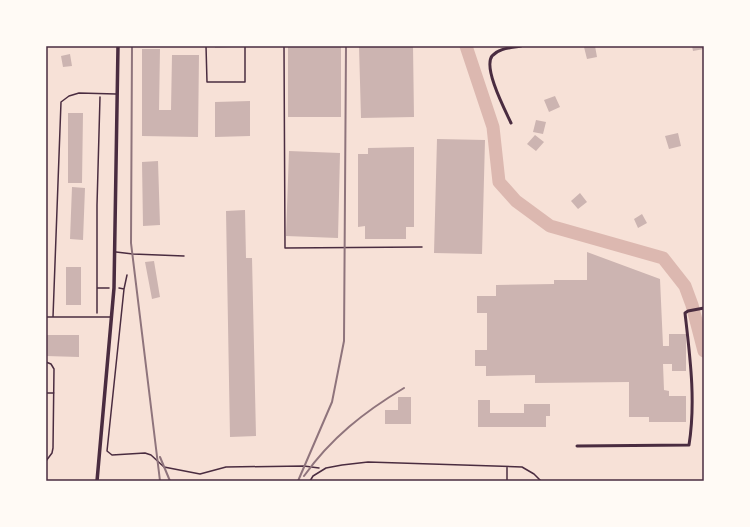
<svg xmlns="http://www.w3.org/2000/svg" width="750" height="527" font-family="Lato,sans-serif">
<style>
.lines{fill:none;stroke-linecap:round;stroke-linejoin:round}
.river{stroke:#dcb8b0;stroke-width:13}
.building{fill:#ccb4b1}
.path{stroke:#4a2c40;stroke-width:1.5}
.service{stroke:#4a2c40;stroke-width:1.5}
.minor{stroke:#4a2c40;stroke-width:3}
.tertiary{stroke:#4a2c40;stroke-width:3.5}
.rail{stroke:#8f747c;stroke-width:2}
.neatline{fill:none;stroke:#4a2c40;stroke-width:1.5}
</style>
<rect width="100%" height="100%" fill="#f7e1d7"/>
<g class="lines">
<path class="river" d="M466,46l27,81 6,55 17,19 34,25 113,32 22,28 7,19 12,46"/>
</g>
<path class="building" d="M215,46h17v1l-17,1z
M288,46h53v71h-53z
M359,46h54l1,71 -53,1z
M587,46h8l2,11 -10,2 -3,-12z
M692,46h12v3l-11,2z
M142,49h18l-1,61h12l1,-55h27l-1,82 -56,-1z
M70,54l2,12 -9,1 -2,-11z
M555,96l5,11 -11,5 -5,-12z
M250,101v35l-35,1v-35z
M68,113h15l-1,70h-14z
M536,120l10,2 -3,12 -10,-2z
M678,133l3,13 -12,3 -4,-13z
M535,135l9,7 -8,9 -9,-7z
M437,139l48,1 -3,114 -48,-1z
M414,147v80h-8v12h-41v-13l-7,1v-73h10v-6z
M289,151l51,2 -2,85 -52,-2z
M158,161l2,64 -17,1 -1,-64z
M72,187l13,1 -2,52 -13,-1z
M580,193l7,9 -9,7 -7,-8z
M245,210l1,48h6l4,178 -26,1 -4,-226z
M642,214l5,9 -9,5 -4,-9z
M587,252l73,27 3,67h6v-12h17v37h-14v-7h-9l1,26 5,1v5h17v26h-37v-5h-20v-35l-94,1v-8l-49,1v-10h-11v-16h12v-37h-10v-17h19v-11l58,-1v-4h33z
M154,261l6,36 -8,2 -7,-37z
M66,267h15v38h-15z
M46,335h33v22l-33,-1z
M398,397h13v27h-26v-14h13z
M478,400h12v13h34v-9h26v12h-4v11h-68z"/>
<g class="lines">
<path class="path" d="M97,288h12
M119,288l5,1 -17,162 5,4 33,-2 6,2 13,12 36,7 26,-7 78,-1 15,2
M124,289l3,-14
M97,313v-108l3,-108"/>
<path class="service" d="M206,46l1,36h38v-36
M284,46l1,202 137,-1
M116,252l17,2 51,2
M46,317h64
M53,317l8,-215 8,-6 10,-3 37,1
M46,362l5,2 3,5 -1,79 -1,5 -6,8
M46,393h8
M310,481l3,-5 13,-8 16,-3 26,-3 154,5 12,7 7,7
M507,481v-14"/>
<path class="minor" d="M511,123c-6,-13 -28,-55 -19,-67 7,-8 19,-8 29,-10
M577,446l112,-1c7,-44 1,-88 -4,-132l3,-2 16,-3"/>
<path class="tertiary" d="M97,481l17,-193 4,-242"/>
<path class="rail" d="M132,46l-1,197 29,238
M160,457l10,24
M304,476c27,-38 60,-64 100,-88
M298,481l34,-79 12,-61 2,-295"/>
</g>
<rect width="750" height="527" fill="none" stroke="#fffaf5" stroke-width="94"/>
<rect x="47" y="47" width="656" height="433" class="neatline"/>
</svg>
